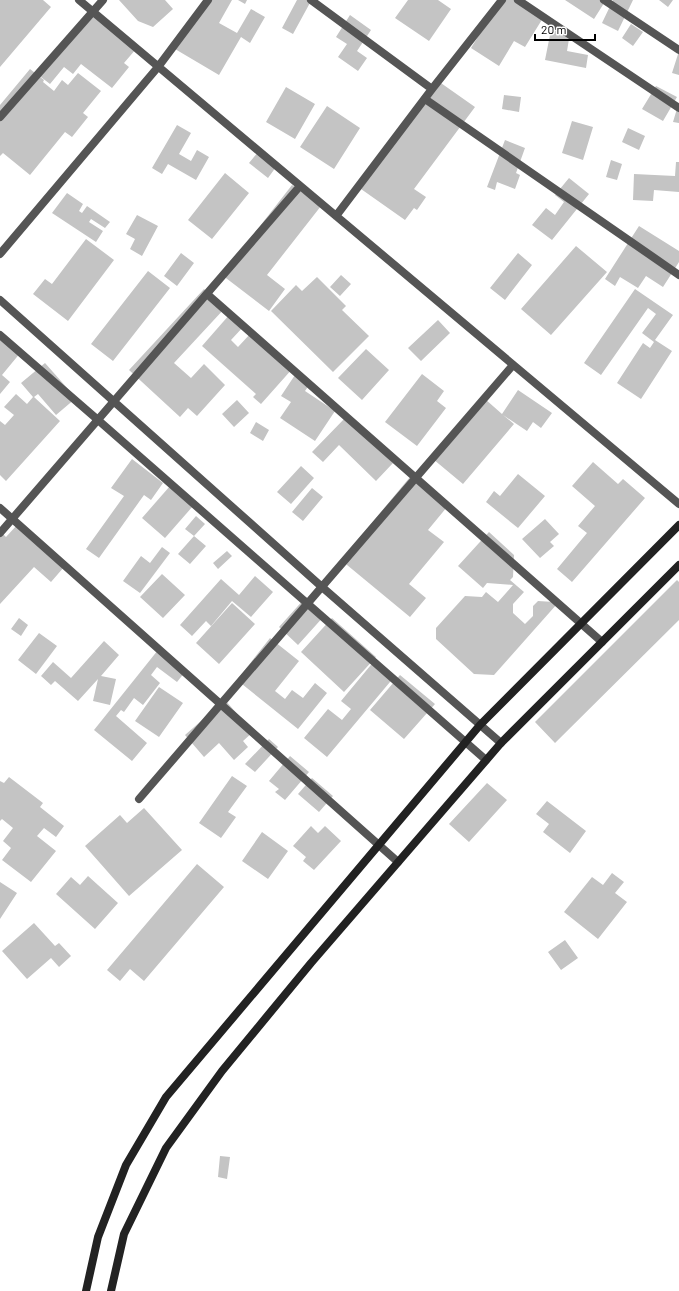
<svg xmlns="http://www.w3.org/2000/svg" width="679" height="1291" font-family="Barlow,sans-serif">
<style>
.building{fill:#c4c4c4}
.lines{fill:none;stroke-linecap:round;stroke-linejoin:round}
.lane{stroke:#555;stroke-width:8}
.street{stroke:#555;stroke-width:8}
.secondary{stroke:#222;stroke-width:8}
</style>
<rect width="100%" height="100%" fill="#fff"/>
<path class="building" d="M0,0h43l8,7 -51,60z
M119,0h46l8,9 -20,18 -15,-6z
M204,0h28l-13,23 18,10 14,-24 14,8 -15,26 -9,-6 -22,38 -44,-26z
M238,0h9l-2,4z
M297,0h11l3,1 -18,33 -11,-6z
M408,0h30l13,9 -22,32 -34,-23z
M501,0h21l21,18 -18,29 -11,-6 -15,25 -28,-18z
M565,0h41l-12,19z
M613,0h20l-15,31 -16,-8z
M659,0h14l-5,7z
M90,11l46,38 -12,14 5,4 -17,21 -31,-24 -8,10 -9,-7 -14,17 -13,-10z
M350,15l21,15 -14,21 10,7 -9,13 -20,-14 9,-13 -11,-7z
M631,24l12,8 -10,14 -11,-8z
M551,30l19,3 -3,18 21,4 -2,13 -41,-8z
M679,51v24l-7,-2z
M30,69l14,11 -1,2 11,9 8,-11 6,5 10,-12 23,18 -18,22 5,4 -16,20 -7,-5 -35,43 -27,-22 -3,3v-51z
M438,81l37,26 -61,82 12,8 -9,13 -3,-2 -9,12 -44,-31z
M656,86l21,11 -14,24 -21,-12z
M286,87l29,17 -20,35 -29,-17z
M504,95l17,2 -2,15 -17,-3z
M679,102v21l-6,-1z
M327,106l33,22 -26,41 -34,-22z
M572,121l21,6 -10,33 -21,-7z
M177,125l14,8 -12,21 12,7 6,-11 12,7 -13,23 -28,-16 -6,10 -10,-6z
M628,128l17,8 -6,14 -17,-8z
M505,140l20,8 -9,25 4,2 -5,14 -18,-7 -2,8 -8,-3z
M258,152l18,15 -8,11 -19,-15z
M611,160l11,4 -5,16 -11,-3z
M676,162h3v30l-25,-2 -1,11 -20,-1 1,-26 41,2z
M225,173l24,20 -37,46 -24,-19z
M569,178l20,16 -37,46 -20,-15 14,-17 9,7 9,-13 -9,-7z
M292,185l29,21 -54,69 18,14 -16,22 -47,-36z
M67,193l16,11 -4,7 3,2 5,-7 23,16 -5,6 -14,-9 -2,3 14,9 -7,11 -44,-29z
M137,215l21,11 -16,30 -12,-7 5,-10 -9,-5z
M639,226l40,25v11l-16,25 -17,-11 -8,12 -18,-11 -5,9 -10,-7z
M86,239l28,21 -46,61 -35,-27 12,-15 7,5z
M576,246l31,26 -56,63 -30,-26z
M181,253l13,10 -17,23 -13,-10z
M518,253l14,12 -27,35 -15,-12z
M148,271l22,17 -57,73 -22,-17z
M341,275l10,9 -11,12 -10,-9z
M317,277l29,29 -4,4 27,26 -36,36 -62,-61 25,-26 6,6z
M204,289l21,19 -51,55 17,15 13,-14 21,21 -28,31 -9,-8 -8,9 -51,-47z
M635,289l38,26 -18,25 17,11 -31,48 -24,-16 26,-40 7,5 4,-6 -12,-9 14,-19 -8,-6 -47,67 -17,-12z
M230,314l14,12 -13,14 7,7 13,-14 42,35 -32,36 -8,-7 3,-3 -54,-48z
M438,320l12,13 -29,28 -13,-13z
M0,335l21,17 -19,23 8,7 -10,12z
M366,349l23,21 -27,30 -24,-22z
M45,363l31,35 -20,17 -18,-21 -4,3 26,24 -54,60 -6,-6v-54l5,4 9,-10 -10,-8 12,-13 11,10 6,-7 -12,-14z
M297,372l14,10 -6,9 30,20 -20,30 -35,-23 11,-16 -10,-6z
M422,374l22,17 -7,10 9,7 -29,38 -32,-24z
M518,390l34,23 -11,15 -8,-6 -6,9 -24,-16 11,9 -51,60 -30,-25 52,-60 17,15z
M237,400l12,13 -15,14 -12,-13z
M346,417l47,46 -17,18 -37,-36 -16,17 -11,-10z
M256,422l13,8 -6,11 -13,-8z
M132,459l31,24 -12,17 -7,-5 -45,63 -13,-9 38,-53 -13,-8z
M593,462l25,22 5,-5 22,19 -73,84 -15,-13 30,-36 -9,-7 17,-20 -23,-20z
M301,466l13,12 -23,26 -14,-12z
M518,474l27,22 -27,32 -32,-26 8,-11 6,5z
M410,477l37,30 -19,23 16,12 -35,42 17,14 -16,19 -69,-57z
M170,486l23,20 -28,32 -23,-20z
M312,488l11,9 -20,24 -11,-9z
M196,516l9,8 -11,12 -9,-7z
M545,519l14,15 -9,8 4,4 -14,12 -18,-19z
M17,525l47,42 -13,15 -17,-15 -34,37v-73l6,6z
M489,532l25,23 -1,22 -3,3 14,12 -11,12v9l12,11 8,-8v-10l5,-5 16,1 3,2 -63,71 -20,-1 -38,-35v-11l29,-32 17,1 4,-5 12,10 15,-17 -26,-2 -4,5 -25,-22z
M194,536l12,10 -16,18 -12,-10z
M162,547l8,6 -30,40 -17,-12 18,-25 9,7z
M227,551l5,5 -14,13 -5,-6z
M162,574l23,21 -22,23 -23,-21z
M255,576l18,16 -22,25 -19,-16 -21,25 -5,-5 -14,15 -12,-11 41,-46 18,16z
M677,580l2,2v38l-124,123 -20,-21z
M306,597l19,18 -27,30 -19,-18z
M232,603l23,21 -36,40 -23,-21z
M19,618l9,7 -7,11 -10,-7z
M332,618l44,39 -32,35 -43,-40z
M39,633l18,13 -21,28 -18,-14z
M270,638l29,23 -24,30 10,8 7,-9 11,8 12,-15 12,10 -29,36 -61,-49z
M104,641l15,14 -18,21 15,3 -6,26 -17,-4 5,-22 -20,22 -23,-20 -4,4 -10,-9 12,-14 18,16z
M158,650l27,22 -8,10 -20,-15 -6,8 9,8 -17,22 -9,-7 -10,14 -3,-2 -5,6 31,27 -15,18 -38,-31z
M375,660l20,16 -68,81 -23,-19 24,-29 14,11 9,-11 -10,-8z
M400,675l35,29 -31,35 -34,-29z
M159,687l24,16 -24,34 -24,-16z
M225,700l28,32 -10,9 5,6 -14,13 -15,-17 -15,14 -19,-22z
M269,739l9,8 -23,25 -10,-8z
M290,756l19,16 -24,28 -10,-8 4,-3 -10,-8z
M232,776l15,10 -19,26 8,5 -15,21 -22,-15z
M9,777l34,26 -3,4 24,19 -8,11 -12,-9 -7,8 19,15 -25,31 -29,-22 9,-12 -8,-7 10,-13 -11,-9 -2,2v-40l4,2z
M312,778l21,18 -14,16 -21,-18z
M487,783l20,17 -38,42 -20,-18z
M547,801l39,30 -16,22 -27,-21 6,-8 -13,-10z
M144,808l38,42 -53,46 -44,-50 35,-31 7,8z
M311,826l7,7 7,-7 16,15 -27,29 -11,-9 3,-4 -13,-11z
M262,832l26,19 -20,28 -26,-18z
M197,864l27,23 -80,94 -14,-12 -10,12 -13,-11z
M612,873l12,9 -9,11 12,9 -29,37 -34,-27 28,-35 11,8z
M88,876l30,27 -23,26 -39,-35 15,-17 9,8z
M0,882l17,11 -17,26z
M34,923l21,23 4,-3 12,13 -12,11 -8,-9 -24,21 -25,-28z
M565,940l13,18 -17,12 -13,-18z
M220,1156l10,1 -3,22 -9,-2z"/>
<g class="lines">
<path class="lane" d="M425,99l254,176"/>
<path class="street" d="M79,0l600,504
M311,0l121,89
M518,0l161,108
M604,0l75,50
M0,117l103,-117
M336,216l96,-127 70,-89
M0,254l158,-187 50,-67
M207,294l395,348
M0,300l322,287 179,156
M0,335l98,85 388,340
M0,508l398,354
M0,533l300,-347
M139,799l374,-434"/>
<path class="secondary" d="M86,1291l12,-54 28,-72 40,-68 314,-372 199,-200
M111,1291l13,-57 42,-86 56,-77 89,-108 190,-220 178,-178"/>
</g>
<path d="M535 34v6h60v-6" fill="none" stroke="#000000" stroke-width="2"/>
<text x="541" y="34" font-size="12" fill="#000000" stroke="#ffffff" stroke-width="3" paint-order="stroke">20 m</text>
</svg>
